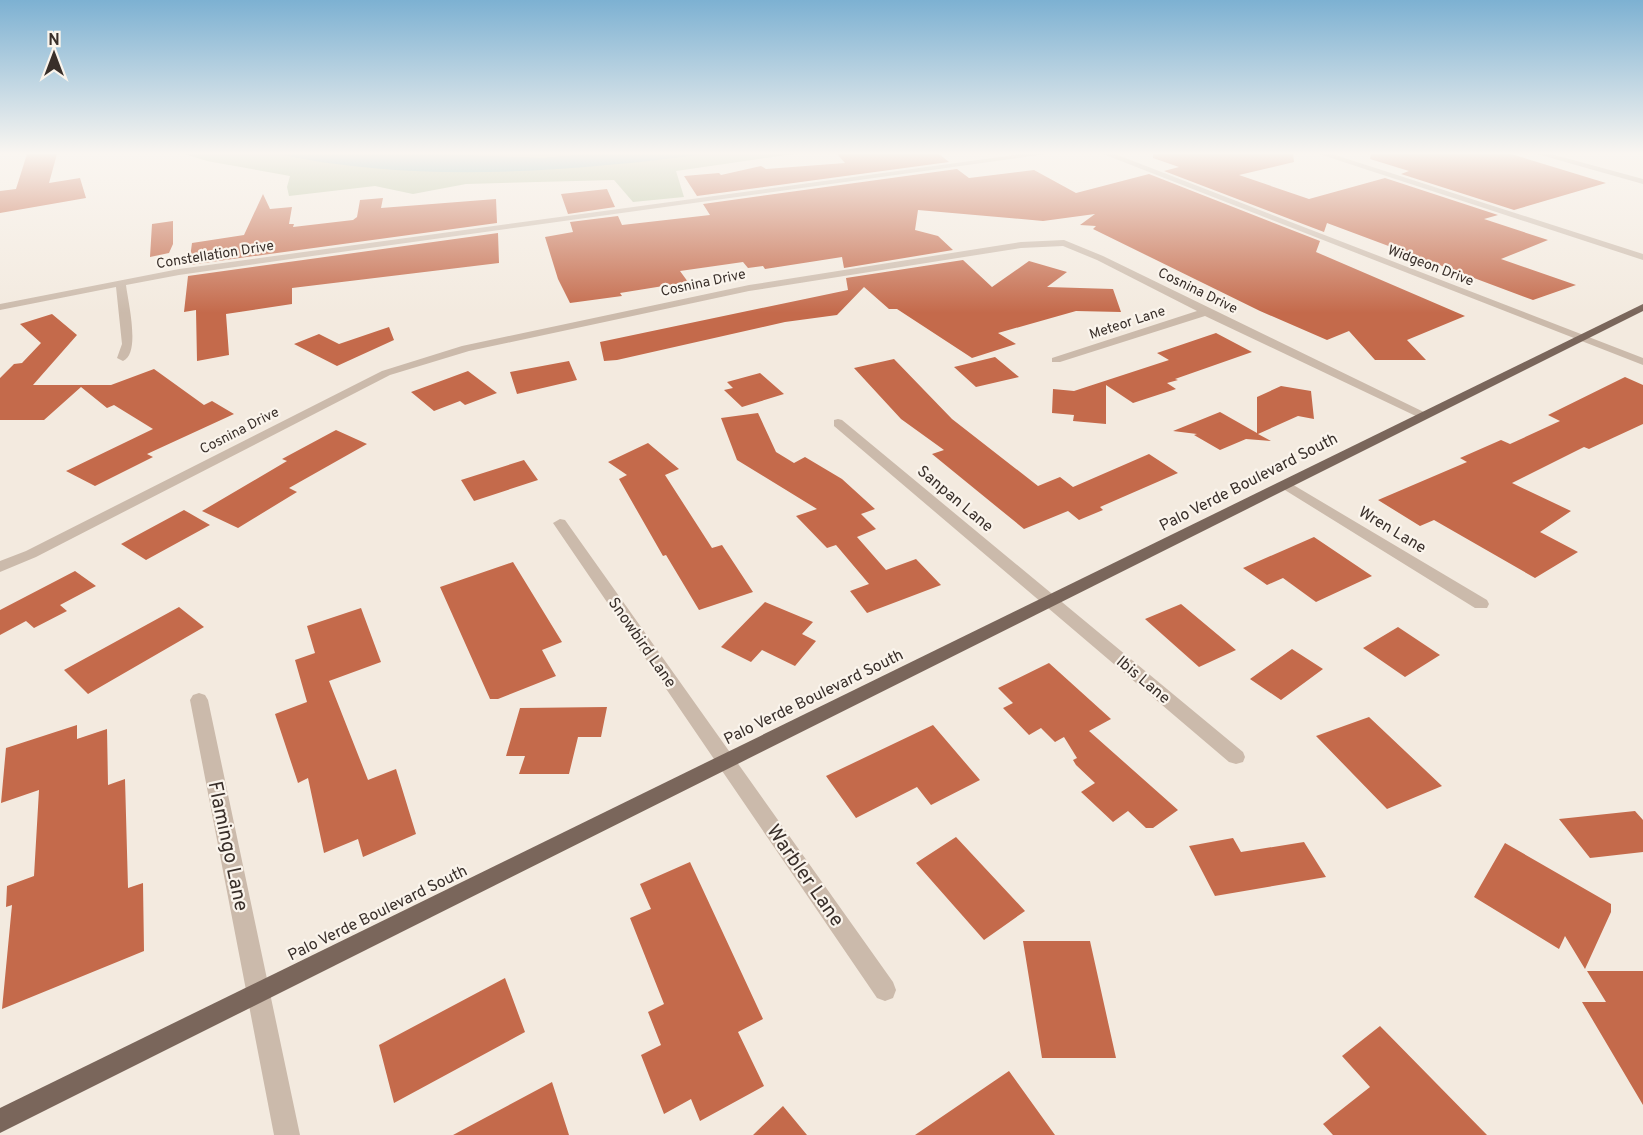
<svg xmlns="http://www.w3.org/2000/svg" width="1643" height="1135" font-family="Overpass,sans-serif">
<style>
.green{fill:#b6c29f}
.water{fill:#7eadb0}
.building{fill:#c46a4b}
.lines{fill:none;stroke-linecap:round;stroke-linejoin:round}
.minor{fill:#cbbaab;fill-rule:evenodd}
.major{fill:#7a665b;fill-rule:evenodd}
.labels{text-anchor:middle;stroke-width:4.5;stroke-linejoin:round;paint-order:stroke}
.far-street-label{font-size:14px;fill:#392f2a;stroke:#faf4ec}
.street-label{font-size:16px;fill:#392f2a;stroke:#faf4ec}
.near-street-label{font-size:20px;fill:#392f2a;stroke:#faf4ec}
</style>
<rect width="100%" height="100%" fill="#f3eadf"/>
<path class="green" d="M184,154h610l-118,17 8,26 -51,5 -19,-22 -148,4 -53,10 -38,-8 -86,10 -2,-9 3,-11 -83,-15z"/>
<path class="water" d="M277,154h170l95,4 41,-4h124c-143,18 -287,30 -430,0z"/>
<path class="building" d="M27,154h30l-8,29 31,-5 6,20 -86,15v-22l16,-2z
M837,154h102l10,8 -252,34 -13,-20 35,-3 2,2 40,-9 5,3 79,-6z
M1153,154h140l1,8 -55,13 70,24 76,-21 113,37 -14,4 64,21 -47,19 75,26 -43,15 -206,-77 -3,9 -160,-61 15,-4 -26,-9z
M1371,154h140l95,29 -92,27 -113,-36 8,-3 -39,-12z
M957,169l12,9 65,-8 42,23 73,-19 171,67 -4,11 149,64 -58,24 19,20h-51l-26,-29 -22,9 -67,-29 -167,-82 3,-3 -16,-1 15,-11 -52,7 -125,-11 -3,20 23,6 15,14 -109,18 -2,-11 -77,12 -2,-3 -15,2 -5,-6 -63,9 8,11 -68,11 2,3 -52,7 -12,-24 -13,-42 28,-5 -3,-10 48,-6 4,9 88,-10 -7,-11z
M607,189l8,18 -47,7 -7,-20z
M263,194l7,15 22,-2 -3,17h5l-1,3 60,-7 4,-3 3,-17 23,-2 -2,10 115,-9 1,24 -308,42 3,-22 52,-8z
M173,221v23l-4,9 -19,4 2,-33z
M498,233l1,30 -207,25v16l-66,10 3,41 -32,6 -1,-51 -12,2 4,-36z
M963,260l29,27 37,-26 38,11 -20,15 66,2 8,23 -45,-1 -78,22 18,11 -44,14 -75,-49h-8l-25,-22 -27,28 -52,7 -168,38 -13,1 -4,-19 248,-52 -2,-12z
M52,314l25,21 -44,50h78l43,-16 50,36 8,-4 22,13 -87,40 6,3 -58,29 -29,-15 87,-42 -39,-24 -7,3 -26,-21 -37,33h-44v-42l14,-14 8,-1 19,-20 -21,-19z
M389,327l5,13 -57,26 -43,-22 25,-10 20,10z
M1216,333l36,19 -77,27 3,1 -11,3 9,6 -43,14 -27,-18v39l-33,-3 1,-6 -22,-2 1,-24 21,2 95,-31 -12,-7z
M995,357l24,20 -43,10 -22,-20z
M894,359l58,60 86,67 22,-9 13,10 76,-33 29,19 -78,34 3,3 -24,10 -11,-9 -44,18 -92,-75 12,-4 -43,-31 -47,-51z
M569,361l8,19 -60,14 -7,-22z
M468,371l29,22 -32,12 -5,-4 -26,10 -23,-19z
M760,373l24,21 -42,13 -18,-17 9,-2 -6,-6z
M1625,377l18,8v39l-54,25 -5,-2 -72,36 59,28 -31,21 38,20 -43,26 -101,-58 -14,6 -42,-26 89,-38 -7,-4 41,-18 9,4 50,-23 -12,-6z
M1281,386l30,5 3,28 -16,-3 -40,18 13,7 -25,-2 -26,11 -26,-15 3,-1 -24,-3 47,-19 37,21v-36z
M758,413l18,39 18,11 11,-6 37,22 33,30 -14,5 15,15 -19,8 29,33 30,-11 25,26 -74,28 -17,-22 19,-7 -33,-39 -9,3 -31,-32 21,-7 -80,-49 -16,-42z
M336,430l31,14 -78,44 8,4 -59,36 -36,-17 85,-50 -5,-2z
M648,443l31,26 -14,6 47,73 10,-3 31,47 -54,18 -33,-55 -3,1 -44,-77 8,-4 -19,-13z
M524,460l14,20 -64,21 -13,-21z
M184,510l26,15 -64,35 -25,-16z
M1314,537l58,39 -56,26 -33,-24 -16,7 -24,-17z
M513,562l49,80 -20,8 14,26 -58,23h-8l-50,-112z
M75,571l21,15 -36,19 7,6 -33,17 -8,-7 -26,14v-25z
M765,602l48,20 -11,12 14,7 -21,25 -33,-16 -11,12 -30,-15z
M1181,604l55,46 -37,17 -54,-48z
M179,607l25,20 -116,67 -24,-24z
M361,608l20,54 -52,19 39,99 28,-11 20,65 -53,23 -5,-18 -34,14 -16,-75 -10,5 -23,-69 32,-12 -12,-42 20,-7 -8,-27z
M1398,627l42,28 -35,22 -42,-29z
M1292,649l31,20 -42,31 -31,-21z
M1049,663l62,56 -22,12 89,79 -25,18h-7l-18,-17 -15,11 -32,-30 14,-9 -19,-18 -3,-5 4,-2 -13,-21 -9,5 -14,-14 -12,7 -26,-27 10,-5 -15,-15z
M607,707l-6,30h-23l-9,37h-50l6,-18h-19l14,-48z
M1369,717l73,69 -55,23 -71,-73z
M77,725v14l30,-10 1,56 17,-6 3,109 15,-5 1,68 -142,58 10,-104 -6,2 1,-21 27,-10 5,-86 -38,13 5,-55z
M933,725l47,55 -49,25 -14,-18 -61,31 -30,-42z
M1635,811l8,9v32l-53,6 -31,-39z
M956,837l69,74 -41,29 -68,-77z
M1233,838l8,14 63,-10 22,35 -111,19 -26,-50z
M1505,843l106,61v8l-26,57 -20,-33 -6,13 -85,-52z
M690,862l73,157 -25,13 26,54 -64,35 -9,-22 -27,15 -23,-59 20,-10 -13,-33 16,-8 -34,-86 21,-9 -11,-25z
M1023,941h67l26,117h-74z
M1587,971h56v134l-61,-103h24z
M505,978l20,54 -131,71 -15,-58z
M1380,1026l107,109h-154l-10,-11 47,-37 -28,-31z
M1009,1071l46,64h-140z
M552,1082l17,53h-116z
M783,1106l24,29h-54z"/>
<g class="lines">
<path class="minor" d="M1022,154h24l-748,104 -119,17 -53,10c2,17 15,69 -3,76l-6,-3 5,-14 -6,-57 -116,23v-6l179,-35z
M1103,154h12l528,204v7z
M1319,154h13l311,100v6z
M1537,154h14l92,25v5z
M1064,240l39,16 327,159 -2,3h-8l-215,-102 -145,46h-8v-4l145,-47 -100,-51 -34,-14 -42,2 -272,43 -280,60 -79,24 -354,182 -36,15v-11l26,-10 356,-180 80,-25 287,-61 272,-43z
M838,419l4,1 401,332 2,5 -2,5 -7,2 -7,-2 -395,-336v-6z
M1285,480l202,120 2,4 -2,4h-12l-195,-121 -2,-3z
M560,519l5,1 328,462 3,8 -3,8 -8,3 -8,-3 -324,-475z
M199,693l6,2 3,5 92,435h-26l-84,-435 3,-5z"/>
<path class="major" d="M1643,304v7l-1643,822v-25z"/>
</g>
<linearGradient id="sky" x2="0" y2="1"><stop stop-color="#7db1d2"/><stop offset="0.49" stop-color="#faf6f1"/><stop offset="1" stop-color="#faf6f1" stop-opacity="0"/></linearGradient>
<rect width="1643" height="313" fill="url(#sky)"/>
<g class="labels">
<g class="far-street-label">
<text transform="translate(215 254) rotate(-9)" y="5">Constellation Drive</text>
<text transform="translate(1431 265) rotate(21)" y="5">Widgeon Drive</text>
<text transform="translate(703 282) rotate(-12)" y="5">Cosnina Drive</text>
<text transform="translate(1198 290) rotate(26)" y="5">Cosnina Drive</text>
<text transform="translate(1127 322) rotate(-18)" y="5">Meteor Lane</text>
<text transform="translate(239 430) rotate(-27)" y="5">Cosnina Drive</text>
</g>
<g class="street-label">
<text transform="translate(1248 481) rotate(-27)" y="6">Palo Verde Boulevard South</text>
<text transform="translate(956 498) rotate(40)" y="6">Sanpan Lane</text>
<text transform="translate(1393 529) rotate(31)" y="6">Wren Lane</text>
<text transform="translate(643 642) rotate(55)" y="6">Snowbird Lane</text>
<text transform="translate(1144 679) rotate(40)" y="6">Ibis Lane</text>
<text transform="translate(813 696) rotate(-26)" y="6">Palo Verde Boulevard South</text>
<text transform="translate(377 912) rotate(-26)" y="6">Palo Verde Boulevard South</text>
</g>
<g class="near-street-label">
<text transform="translate(229 846) rotate(78)" y="7">Flamingo Lane</text>
<text transform="translate(806 875) rotate(55)" y="7">Warbler Lane</text>
</g>
</g>
<g transform="translate(54 54)" stroke="#faf4ec" stroke-width="4.5" paint-order="stroke">
<path d="M0-4.5L10 22L0 15L-10 22Z" fill="#392f2a"/>
<text y="-9" font-size="16" font-weight="bold" text-anchor="middle" fill="#392f2a">N</text>
</g>
</svg>
